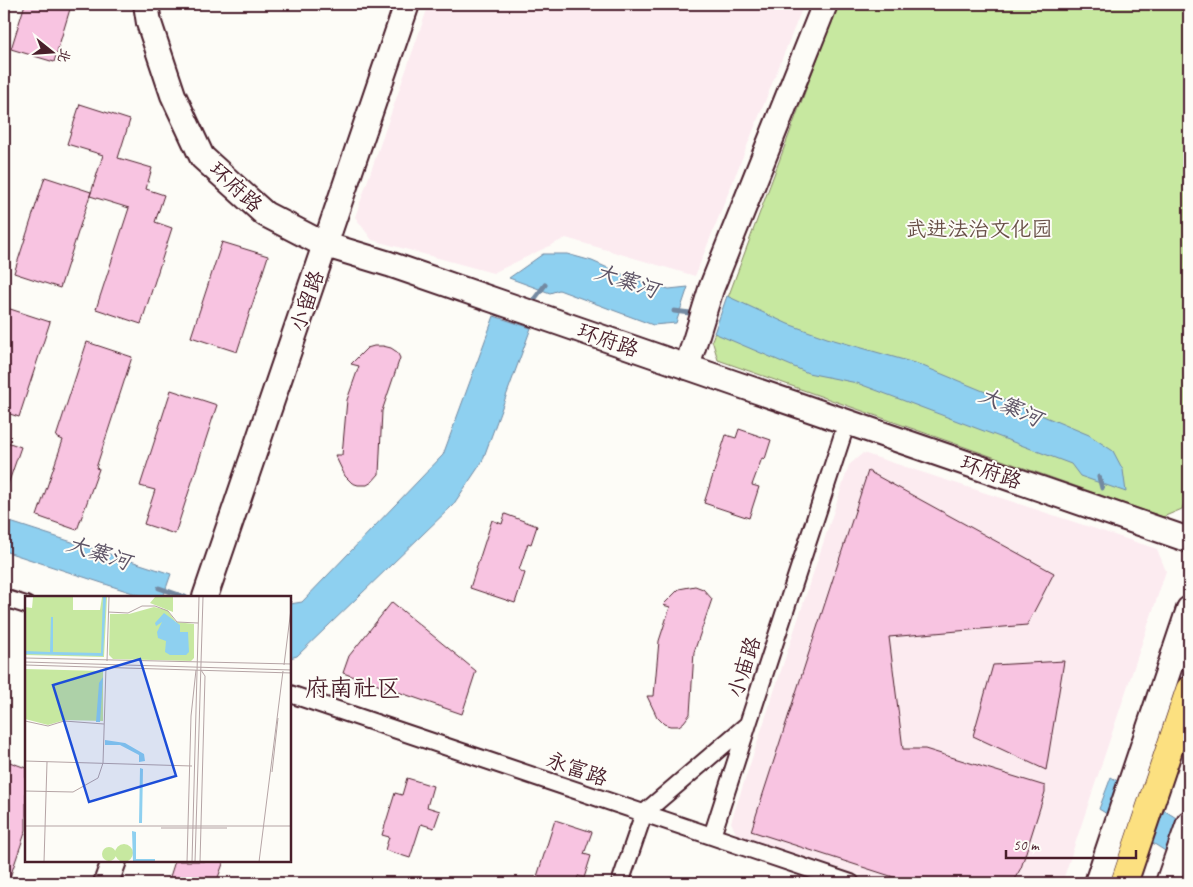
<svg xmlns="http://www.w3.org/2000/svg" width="1193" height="887" font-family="Caveat,'LXGW WenKai TC',sans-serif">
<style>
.built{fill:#fcebf0}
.green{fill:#c7e8a0;stroke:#888466}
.water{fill:#8ed0f0;stroke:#7389a1}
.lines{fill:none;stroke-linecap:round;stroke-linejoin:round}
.stream{stroke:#7389a1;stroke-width:5}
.building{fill:#f8c4e1;stroke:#4a1f2b}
.street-casing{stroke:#4a1f2b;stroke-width:20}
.secondary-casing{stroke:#4a1f2b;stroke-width:28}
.primary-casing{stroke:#4a1f2b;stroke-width:30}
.street{stroke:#fdfcf7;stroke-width:16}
.secondary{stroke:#fdfcf7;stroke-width:24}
.primary{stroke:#fce080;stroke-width:26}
.labels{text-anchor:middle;stroke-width:4;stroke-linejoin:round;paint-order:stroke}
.street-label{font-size:21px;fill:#4a1f2b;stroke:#fdfcf7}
.park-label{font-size:21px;fill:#695148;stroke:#fdfcf7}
.water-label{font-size:22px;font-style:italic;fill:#5e5466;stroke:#fdfcf7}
.quarter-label{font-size:24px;fill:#4a1f2b;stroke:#fdfcf7}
.inset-road{fill:none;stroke:#b5a4a5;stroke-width:1}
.view{fill:#1d4ed8;fill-opacity:0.15;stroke:#1d4ed8;stroke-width:2.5}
.inset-edge{fill:none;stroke:#4a1f2b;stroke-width:2.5}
</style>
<rect width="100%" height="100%" fill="#fdfcf7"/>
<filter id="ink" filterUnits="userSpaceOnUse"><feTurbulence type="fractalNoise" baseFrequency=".02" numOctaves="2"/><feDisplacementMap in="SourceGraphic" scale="10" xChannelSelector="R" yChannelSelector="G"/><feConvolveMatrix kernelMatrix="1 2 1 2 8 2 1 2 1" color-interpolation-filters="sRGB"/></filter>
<g filter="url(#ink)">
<path class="built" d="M429,4h375l-109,272 -129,-38 -73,35 -121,-33 -17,-23z
M863,453l294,96 9,22 -104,312h-179l-147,-49 -5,-12 118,-357z"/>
<path class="green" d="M838,4h351v484l-7,21 -19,8 -445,-157 -6,-20z"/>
<path class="water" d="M543,254h24l25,7 41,18 36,10 19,-2 -12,36 -23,2 -94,-35 -9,3 -41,-15z
M727,296l61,28 39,14 91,26 171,71 24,16 10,19 3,22 -46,-16 -9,-12 -214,-81 -49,-10 -94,-40z
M494,316l37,12 -49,134 -29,43 -156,151 -7,2v-54l12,-2 141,-147z
M4,520l167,54 -8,23h-18l-141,-46z
M1111,777l78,49v40l-90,-57z"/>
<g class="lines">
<path class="stream" d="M529,306l16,-21
M674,311l24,3
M1099,477l3,11
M159,588l26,9"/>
</g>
<path class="building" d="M25,4h27l18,5 -16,53 -43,-13z
M80,104l50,16 -12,38 34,10 -6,21 18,6 -9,27 17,6 -31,96 -45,-15 33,-101 -39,-12 13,-41 -36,-11z
M45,177l46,15 -31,96 -46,-15z
M222,242l46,14 -31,96 -46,-15z
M4,307l46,15 -31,95 -15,-5z
M87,342l45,15 -36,111 3,1 -22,61 -40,-14 26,-76 -7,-3z
M374,346h9l8,2 6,4 3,6 -18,53 -3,63 -7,8 -5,3h-9l-6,-2 -7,-7 -10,-21h7l5,-55 12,-34 -8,-2 16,-16z
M171,390l46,15 -42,129 -31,-10 11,-34 -15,-4z
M739,429l32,11 -6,19 -3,-1 -10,27 7,2 -10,31 -45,-15 22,-68 10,3z
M4,441l17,6 -15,43 -2,-1z
M868,471l186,102 -27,52 -138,12 14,112h22l120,37v6l-24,76 -9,15h-100l-161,-52z
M505,514l32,12 -6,18 -3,-1 -9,27 6,3 -10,30 -45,-15 22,-68 10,4z
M695,586l8,3 9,10 -18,53 -4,62 -6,8 -5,4h-9l-6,-2 -7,-7 -10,-21h7l5,-55 11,-34 -7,-2 16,-16z
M392,602l84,69 -14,43 -119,-41 6,-17z
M1064,661l-18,109 -73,-34 20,-71z
M4,760l22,8v62l-18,53h-4z
M407,778l26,8 -6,21 13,4 -6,17 -13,-4 -11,34 -25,-8 4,-13 -7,-2 13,-42 7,2z
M555,820l37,12 -8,22 7,2 -7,22 -6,-2 -2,7h-41z
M175,861h49l-8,22h-48z"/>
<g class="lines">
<defs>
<path id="street" d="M4,598l22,7
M290,694l561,189
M712,836l36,-112
M620,883l24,-70 104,-89 99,-302"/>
<path id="secondary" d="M146,4l3,19 24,72 29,62 63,57 58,30 66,20 800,276
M687,367l24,-78 114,-285
M205,597l202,-593
M106,883l8,-22
M1097,883l92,-274
M1168,883l21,-60"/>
<path id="primary" d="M1124,883l65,-193"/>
</defs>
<use href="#street" class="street-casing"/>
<use href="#secondary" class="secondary-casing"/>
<use href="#primary" class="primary-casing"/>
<use href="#street" class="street"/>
<use href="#secondary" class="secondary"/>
<use href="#primary" class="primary"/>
</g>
</g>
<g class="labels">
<g class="street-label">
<text transform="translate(236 187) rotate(42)" y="7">环府路</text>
<text transform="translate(307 301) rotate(-71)" y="7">小留路</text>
<text transform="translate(608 340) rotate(19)" y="7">环府路</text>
<text transform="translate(991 472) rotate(19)" y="7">环府路</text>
<text transform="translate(744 667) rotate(-72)" y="7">小庙路</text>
<text transform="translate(577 769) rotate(19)" y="7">永富路</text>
</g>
<g class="park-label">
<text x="979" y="236">武进法治文化园</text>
</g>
<g class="water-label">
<text transform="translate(627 280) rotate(18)" y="8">大寨河</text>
<text transform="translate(1011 406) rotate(24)" y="8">大寨河</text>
<text transform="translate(99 552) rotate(18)" y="8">大寨河</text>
</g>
<g class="quarter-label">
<text x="353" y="696">府南社区</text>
</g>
</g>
<g transform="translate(25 596)">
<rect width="266" height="266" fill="#fdfcf7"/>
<path d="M8,1h40v13h27l2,-13h5l-3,60 -79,-2v-48l7,1zM130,1h18v15l-23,-9zM129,11l13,3 9,12 18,2v34l-3,3 -78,-2 -4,-4 1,-41h19zM0,73l78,2v50l-38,-1 -17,5 -23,-6zM90 257a9 9 0 1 1 18 0a9 9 0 1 1-18 0ZM77 258a7 7 0 1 1 14 0a7 7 0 1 1-14 0Z" fill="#c7e8a0"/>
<path d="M78,1h3l-3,59 -78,-2v-3l25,1 1,-35h2v35l48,1zM139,17l16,12v7h8l1,20 -3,3h-16l-5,-3 1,-11 -8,-3 -1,-6 5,-10 -6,4 -1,-3zM78,81l-3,45h-4l3,-39zM80,144l20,3 19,11 1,7 -6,1v-7l-19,-10h-15zM115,172l3,1 -1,54h-3zM107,235l4,1v27h19v3h-22z" fill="#8ed0f0"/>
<path class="inset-road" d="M83,16l20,1 14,-7h13l13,5 9,11 21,1M0,62l267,6M82,65l2,-64M0,66l267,8M0,69l267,8M259,69l8,-64M0,125l23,5 16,-5 40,3M0,165l167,5M247,176l6,-54M0,195l48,1 25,-14 5,-15 3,-96M0,230h267M136,232h66M19,266l3,-100M162,266l4,-146 5,-46M167,266l7,-265M170,266l8,-265M175,266l5,-186 -4,-6M234,266l24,-191"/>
<path class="view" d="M115,63l36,117 -87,26 -36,-117z"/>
<rect width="266" height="266" class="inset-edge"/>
</g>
<rect width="1193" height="887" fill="none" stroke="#fdfcf7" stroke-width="20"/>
<rect x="10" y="10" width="1173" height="867" fill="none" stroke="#4a1f2b" stroke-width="2" filter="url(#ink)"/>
<g transform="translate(52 52) rotate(107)" stroke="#fdfcf7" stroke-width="4" paint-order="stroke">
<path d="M0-4L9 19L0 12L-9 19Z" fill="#4a1f2b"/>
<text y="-8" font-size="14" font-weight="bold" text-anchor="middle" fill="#4a1f2b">北</text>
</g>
<path d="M1006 850v8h130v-8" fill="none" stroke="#4a1f2b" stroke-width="2.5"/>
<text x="1013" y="850" font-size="15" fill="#4a1f2b" stroke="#fdfcf7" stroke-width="4" paint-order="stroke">50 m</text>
</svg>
